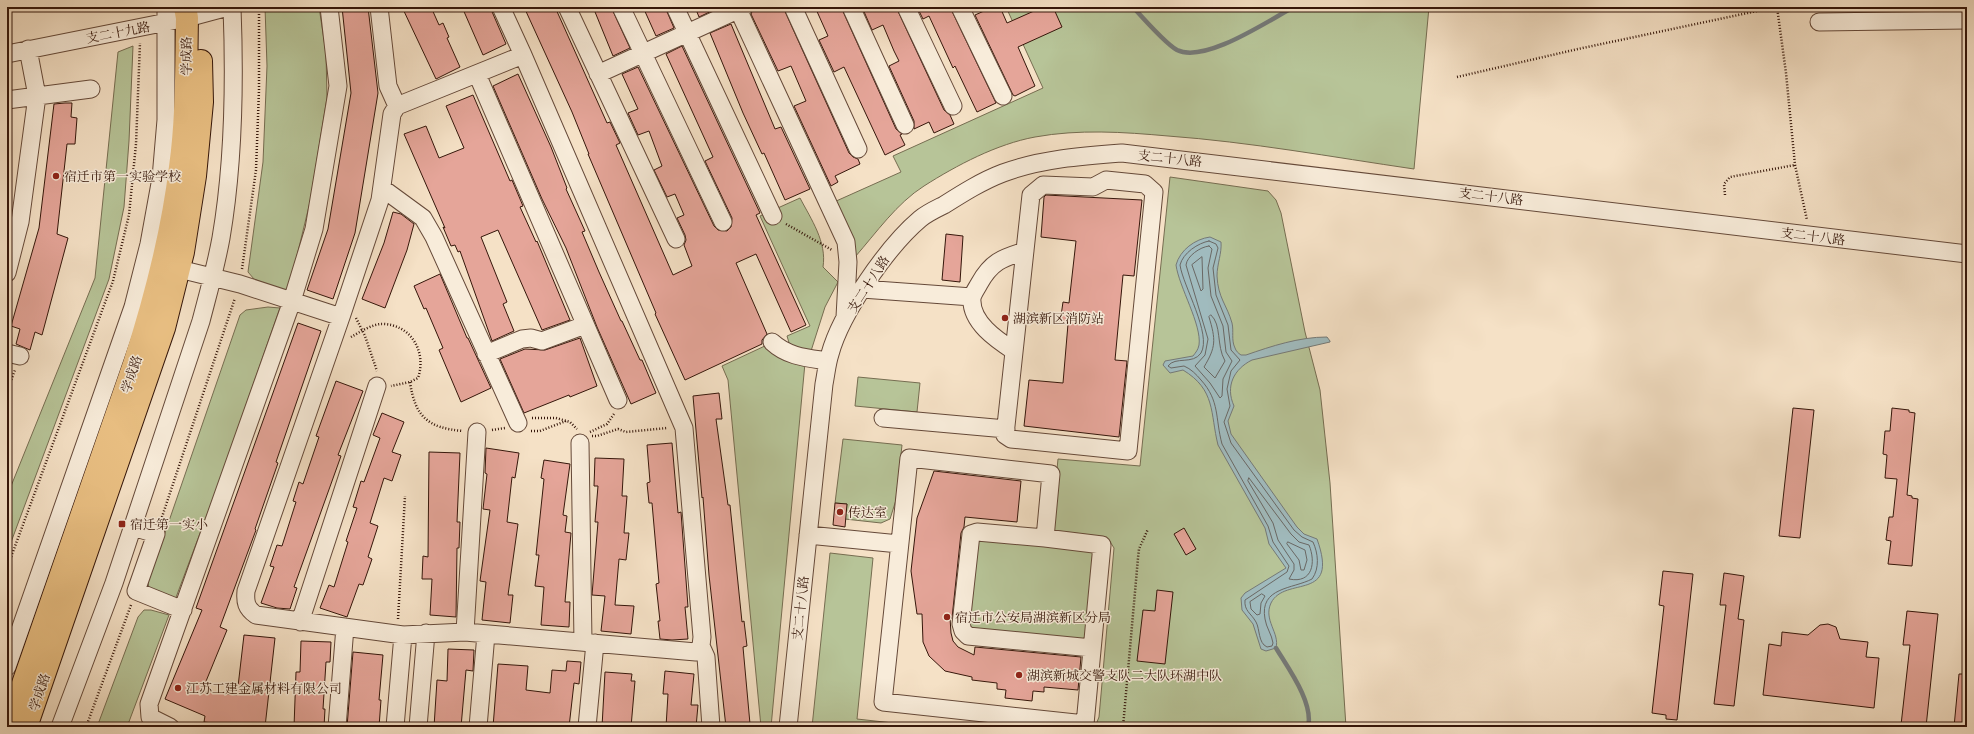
<svg xmlns="http://www.w3.org/2000/svg" width="1974" height="734" font-family="'Gentium Book Plus','Noto Serif SC',serif">
<style>
.green{fill:#b7c498;stroke:#766d51}
.water{fill:#a0bbbe;stroke:#757976}
.lines{fill:none;stroke-linecap:round;stroke-linejoin:round}
.shore{stroke:#6a6864;stroke-width:1}
.stream{stroke:#757976;stroke-width:4.5}
.building{fill:#e5a599;stroke:#35160a}
.minor-casing{stroke:#654939;stroke-width:19}
.major-casing{stroke:#35160a;stroke-width:24}
.path{stroke:#35160a;stroke-width:2.5;stroke-dasharray:1 2;stroke-linecap:butt}
.minor{stroke:#f8ecda;stroke-width:17}
.major{stroke:#eac083;stroke-width:22}
.poi-dot{fill:#8f2418;stroke:#f8ecda;stroke-width:1.5}
.labels{text-anchor:middle;stroke-width:3;stroke-linejoin:round;paint-order:stroke}
.street-label{font-size:13px;fill:#35160a;stroke:#f8ecda}
.poi-label{font-size:13px;fill:#35160a;stroke:#f8ecda;text-anchor:start}
</style>
<rect width="100%" height="100%" fill="#f5e1c6"/>
<filter id="stains"><feTurbulence type="fractalNoise" baseFrequency=".005" numOctaves="4"/><feColorMatrix values="0 0 0 0 .2 0 0 0 0 .09 0 0 0 0 .02 0 0 0 .5 -.17"/></filter>
<radialGradient id="worn" r=".72"><stop offset=".6" stop-color="#630" stop-opacity="0"/><stop offset="1" stop-color="#630" stop-opacity=".3"/></radialGradient>
<path class="green" d="M265,7h54l7,46 1,45 -17,104 -16,66 -8,25 -32,-14 -6,-7 15,-110 4,-96z
M1006,7h423l-15,162c-82,-12 -164,-27 -246,-33 -45,-4 -89,-7 -133,1 -38,7 -78,28 -111,49 -27,17 -48,47 -69,71l-21,-55 67,-30 -8,-16 150,-68z
M133,46l-4,95 -5,66 -15,72 -102,274v-57l88,-218 23,-226z
M1170,177l98,14 8,9 5,13 24,119 15,58 10,93 16,244h-251l4,-10 15,-169 -5,-8 -11,-4 -47,-6 7,-71 82,7z
M800,198c11,21 27,44 23,69l15,15 -13,25 -14,44 -21,-5 -3,-10 23,-10 -50,-110z
M268,307l12,1 -63,180 -42,112 -26,-11 -1,-7 92,-267 6,-5z
M767,345c13,16 19,15 38,18l-34,364h-10l-33,-347 -6,-14z
M858,377l62,6 -3,29 -62,-6z
M843,439l59,6 -6,55 -6,19 -9,4 -36,-4 2,-15 -12,-1z
M975,537l114,12 4,6 -7,81 -3,5 -108,-7 -10,-16z
M830,553l43,5 -16,161 72,8h-117z
M144,610h7l18,5 -42,112h-30l41,-110z"/>
<path class="water" d="M1210,237l11,5c1,11 -4,22 -4,34 1,22 10,29 15,47 2,8 -1,17 3,25 1,3 3,5 6,7h5c26,-9 53,-18 81,-18l3,4v1l-78,18c-18,9 -27,26 -18,46l-6,15 3,13 66,93 7,7 13,5c23,64 -32,36 -46,64 -8,17 9,30 5,45l-10,3 -5,-2 -8,-25 -11,-14 -1,-12 4,-5 41,-25 -17,-24 -4,-16 -47,-83c-8,-32 -2,-55 -35,-75l-13,3 -7,-8 2,-4 28,-5c3,-4 5,-6 6,-11 3,-20 -20,-58 -23,-80 4,-15 19,-26 34,-28z"/>
<g class="lines">
<path class="shore" d="M1209,241l7,3 2,4 -5,20 3,27 12,30 3,25 9,10 -9,11 -4,18 3,17 -6,16 7,21 63,87 8,7 11,5c5,11 7,26 -1,37 -19,10 -53,8 -47,40 1,8 7,16 8,24l-1,3 -5,1c-9,-4 -7,-18 -11,-25 -5,-9 -12,-11 -11,-22l42,-28 2,-6 -16,-24 -5,-16 -46,-82c-7,-26 -2,-43 -21,-64 -5,-6 -10,-11 -17,-14l-13,2 -3,-2c7,-10 25,-1 33,-13 11,-19 -18,-67 -21,-88 3,-12 18,-22 29,-24z
M1209,246l3,3 -4,19 3,28 12,30 3,26 6,9 -9,18 -1,17 -2,2 -10,-15 -15,-17 10,-11 3,-16 -22,-74c1,-9 14,-18 23,-19z
M1202,257l1,32 -2,2 -9,-26z
M1211,315c11,10 5,30 14,46l-10,17 -11,-11c12,-20 12,-27 5,-50z
M1249,478l42,56 8,8 10,3c7,17 4,39 -20,34l5,-9v-6l-16,-24 -5,-17 -25,-42z
M1288,542l17,8 2,10 -3,10h-3l-2,-10 -12,-16z
M1262,594l3,2 -4,7 -1,11 -3,1 -6,-6 -1,-7z"/>
<path class="stream" d="M1133,7c9,10 33,37 44,43 28,14 92,-30 117,-43
M1276,648c12,20 38,55 32,79"/>
</g>
<path class="building" d="M342,7h26l10,86 -23,140 -22,66 -26,-9 21,-61 23,-136z
M402,7h29l8,18 4,-2 6,14 -2,1 13,29 -24,12z
M462,7h28l16,37 -23,11z
M524,7h31l52,116 3,-1 10,21 -4,2 57,130 19,-9 -8,-21 2,-5 -1,-5 -8,-17 7,-3 -9,-21 -8,3 -13,-27 8,-4 -13,-35 -11,4 -10,-22 10,-4 -16,-35 16,-7 76,159 4,4 9,1 4,-4 1,-9 -27,-57 8,-4 -47,-103 16,-8 78,167 -4,2 50,110 -15,7 -35,-78 -20,9 31,71 -5,6v4l-77,36 -30,-66 1,-1 -68,-159h1l-17,-42z
M593,7h18l19,41 -17,8z
M643,7h22l9,21 -18,8z
M695,7h25l-21,10z
M754,7h29l66,146 4,4 5,2 2,5 -25,12 3,6 -7,4 -37,-80 12,-5 -15,-35 -13,5 -27,-57z
M815,7h26l55,122 6,5 -2,1 5,10 -20,10 -41,-88 -10,5 -15,-32 9,-4z
M862,7h34l48,103 6,5 4,9 -20,9 -5,-11 -15,7v-8l-25,-55 10,-5 -5,-10 -11,-26 -11,5z
M917,7h33l46,96 -19,9 -22,-46 -2,2 -24,-52 -6,3z
M993,7h7l7,16 36,-16h10l9,20 -44,20 17,39 -20,10 -2,-1 -38,-80z
M731,24l44,105 6,-2 29,62 -25,11 -21,-47 -2,1 -19,-41 -33,-80z
M518,74l33,73 16,41 -1,1 19,42 -3,1 17,40 22,49h1l18,39h2l14,33 -25,11 -34,-77 -31,-79 -24,-49 -49,-113z
M473,95l37,86 2,-1 11,26 -3,1 16,35 1,-1 33,79 -28,10 -44,-100 -17,7 26,65 -4,2 11,27 -22,10 -32,-90 -2,1 -3,-7 -4,1 -8,-19 2,1 -41,-94 22,-8 13,32 25,-10 -18,-42z
M65,103h7l-1,14 6,1 -2,26h-8l-10,90 11,4 -26,97 -7,-3 -5,18 -14,-6 4,-15 -9,-3 28,-98 15,-124z
M1046,195l96,5 -8,76 -11,-1 -8,85 12,1 -8,76 -95,-11 5,-46 34,3 5,-59 -8,-1 3,-21 6,1 7,-62 -35,-4 3,-40z
M393,212l8,2 13,10 -7,26 -22,58 -23,-9 22,-56z
M946,234l17,2 -3,46 -18,-2z
M440,274l27,64h1l23,50 -30,14 -22,-52 4,-2 -17,-40 -2,1 -10,-23z
M298,323l23,8 -45,131 2,1 -23,66 1,1 -36,97 7,3 -25,61 35,4 7,-60 31,3 -10,89h-20l-41,-5 1,-6 -40,-17 37,-89 -6,-2z
M580,338l17,48 -27,11 -1,-2 -45,18 -24,-54 25,-10 20,1z
M336,381l27,10 -25,64 3,1 -47,131 3,1 -7,21 -13,-1 -16,-5 13,-36 -4,-1 7,-21 5,1 14,-44 -3,-1 6,-19 4,2 16,-47 -3,-1z
M719,393l3,26h-6l12,86h2l12,117 2,-1 3,25 -4,1 7,77 -24,3 -17,-152 -6,-78 -1,1 -9,-102z
M1793,408l21,2 -14,128 -21,-2z
M1892,408l17,2v2l6,1 -8,82 5,1v2l6,1 -6,67 -24,-2 3,-23 -5,-1 3,-23h4l4,-38 -12,-1 2,-23 -4,-1 2,-23h5z
M382,413l22,9 -12,30 9,3 -9,26 -8,-3 -14,45 8,3 -10,31 4,2 -9,26 -4,-1 -12,33 -27,-9 9,-23 5,2 14,-45 -2,-1 11,-33 -4,-1 8,-26 3,1 16,-44 -7,-3z
M672,443l6,70 3,-1 7,95h-3l3,32 -16,1 -12,-1 -2,-18h2l-4,-37 3,-1 -7,-80h-3l-2,-20 3,-1 -3,-37z
M486,448l33,5 -4,25 -3,-1 -5,45 11,2 -10,71h5l-3,28 -28,-3 4,-38 -6,-1 10,-71 -7,-1 4,-35 -2,-1z
M429,452l31,1 -3,69h3l-1,26h-2l-1,69 -26,-2 2,-36h-10l1,-23 5,1z
M595,458l29,1 -2,37h5l-3,37h5l-3,27 -7,-1 -4,46 19,1 -3,28 -30,-3 4,-35 -13,-1 6,-73h-3l3,-36h-4z
M544,460l26,4 -7,51 4,1 -2,16 6,1 -6,69h5l-1,25 -28,-2 3,-38 -9,-1 4,-31h-3l8,-76 -3,-1z
M934,471l87,10 -4,41 -52,-5 -1,10 -3,6 -9,85h-2l1,15 2,8 5,6 16,8 1,-8 106,10 -3,33 -34,-3v5l-11,-1 -1,10 -27,-3 1,-8 -9,-1v-6l-25,-3v-3l-27,-6 -16,-15 -6,-14 -1,-28h-5l-6,-43 6,-53z
M835,503l12,1 -2,23 -12,-2z
M1184,528l12,21 -10,6 -12,-21z
M1663,571l30,3 -16,146 -11,-1v-4l-14,-2 12,-107 -5,-1z
M1724,573l20,3 -6,43 6,1 -10,86 -20,-2 12,-99h-6z
M1157,590l16,2 -8,72 -28,-3 6,-51 12,1z
M1907,611l31,3 -12,113 -25,-2 9,-80h-7z
M1828,624l8,3 4,12 28,3 -2,15 13,1 -5,50 -111,-13 6,-51 12,2 1,-14 26,3 12,-10z
M301,641l30,1 -1,20h-4l-3,47h2l-1,18h-30l2,-55h4z
M448,649l26,1 -1,21 -7,-1 -5,57h-27l3,-47 10,1z
M353,652l30,3 -4,45h2l-2,27h-32z
M567,661l14,1 -2,22 -5,-1 -5,44h-76l5,-63 30,2 -2,24 24,3 2,-23 14,1z
M665,671l29,3 -3,31h7l-2,22h-30l2,-33h-5z
M605,672l27,2 -1,7h4l-4,46h-29z
M1959,674h8v53h-13z"/>
<g class="lines">
<defs>
<path id="minor" d="M379,7l9,79 9,20
M501,7l22,48
M567,7l109,232
M621,7l102,215
M675,7l98,209
M737,7l109,235 2,20 -3,55
M793,7l65,142
M851,7l54,118
M906,7l47,99
M960,7l43,89
M1819,22l148,-2
M7,54l180,-36 41,-11
M477,74l141,326
M598,74l146,-67
M7,100l84,-11
M1106,180l39,4 9,8 -26,259 -117,-12 -6,-4 26,-240 12,-10 50,2z
M382,188l41,30 11,19 84,186
M167,266l73,18 101,33 -95,274c-1,11 0,17 10,24l147,20 62,-3 231,20 5,-6 1,-9 -18,-209 -161,-373 -126,51 -5,8 -12,86 -39,117
M7,273l13,-51 17,-126 -9,-47
M862,289l110,8
M772,342c16,15 36,16 56,19
M1014,351c-17,-11 -44,-29 -42,-53 1,-5 5,-10 7,-14 12,-22 23,-26 46,-33
M7,353l13,3
M486,354l36,-15 9,-1 11,3 43,-16
M883,418l123,11
M580,443l3,199
M909,458l142,16 -6,64 57,7 -17,179 -202,-22z
M133,527l23,7 -20,57 47,19
M808,535l91,9
M1045,538l-68,-6 -6,2 -10,90 2,7 5,5 124,12
M300,622l77,-236
M465,632l12,-200
M701,646l5,11 5,70
M7,667l126,-360 16,-63 12,-66 5,-58v-113
M60,727l54,-144 87,-262c7,-27 15,-55 20,-83 13,-76 14,-154 11,-231
M170,727l-20,-10 -1,-13 143,-403 22,-72 24,-143 -9,-79
M337,727l8,-100
M395,727l8,-92
M418,727l8,-94
M478,727l8,-93
M587,727l8,-84
M788,727l36,-343c2,-10 3,-21 6,-30 11,-41 58,-108 90,-135 7,-6 16,-10 24,-14 19,-12 38,-24 59,-32 38,-14 79,-17 119,-20l845,101"/>
<path id="major" d="M8,727l126,-363c21,-65 38,-130 46,-197 7,-50 6,-100 7,-149l-2,-11
M26,727l138,-399 19,-76 12,-76 7,-74 -1,-41"/>
</defs>
<use href="#minor" class="minor-casing"/>
<use href="#major" class="major-casing"/>
<path class="path" d="M1777,7l9,66 9,92 12,55
M1457,77l121,-28 198,-42
M1725,195l-1,-11 6,-7 65,-12
M786,224l46,26
M242,269l14,-99 3,-80v-83
M356,318l9,18 12,35
M351,337c9,-5 21,-13 31,-13 29,0 45,28 36,54l-8,4 -19,4
M410,382c5,35 18,46 53,49
M7,391l8,-21
M532,418h24l14,4 7,7
M492,430l13,-2
M531,431h9l26,-10
M590,432l17,-8 7,-10
M592,436h5l21,-7 8,3 41,-4
M161,520l74,-222
M7,568l106,-287 16,-66 7,-71 4,-101
M398,619l7,-123
M86,727l45,-122
M1123,727l15,-169 1,-9 9,-20"/>
<use href="#minor" class="minor"/>
<use href="#major" class="major"/>
</g>
<g class="poi-dot">
<circle cx="56" cy="176" r="4"/>
<circle cx="1005" cy="318" r="4"/>
<circle cx="840" cy="512" r="4"/>
<rect x="118" y="520" width="8" height="8" rx="2"/>
<circle cx="947" cy="617" r="4"/>
<circle cx="1019" cy="675" r="4"/>
<circle cx="178" cy="688" r="4"/>
</g>
<g class="labels">
<g class="street-label">
<text transform="translate(118 32) rotate(-11)" y="5">支二十九路</text>
<text transform="translate(186 56) rotate(-90)" y="5">学成路</text>
<text transform="translate(1170 158) rotate(6)" y="5">支二十八路</text>
<text transform="translate(1491 196) rotate(7)" y="5">支二十八路</text>
<text transform="translate(1813 236) rotate(7)" y="5">支二十八路</text>
<text transform="translate(868 284) rotate(-57)" y="5">支二十八路</text>
<text transform="translate(131 374) rotate(-71)" y="5">学成路</text>
<text transform="translate(800 608) rotate(-84)" y="5">支二十八路</text>
<text transform="translate(39 692) rotate(-71)" y="5">学成路</text>
</g>
<g class="poi-label">
<text x="64" y="181">宿迁市第一实验学校</text>
<text x="1013" y="323">湖滨新区消防站</text>
<text x="848" y="517">传达室</text>
<text x="130" y="529">宿迁第一实小</text>
<text x="955" y="622">宿迁市公安局湖滨新区分局</text>
<text x="1027" y="680">湖滨新城交警支队二大队环湖中队</text>
<text x="186" y="693">江苏工建金属材料有限公司</text>
</g>
</g>
<rect width="1974" height="734" fill="none" stroke="#f5e1c6" stroke-width="24"/>
<rect x="8" y="8" width="1958" height="718" fill="none" stroke="#35160a" stroke-width="2"/>
<rect x="12" y="12" width="1950" height="710" fill="none" stroke="#35160a"/>
<rect width="100%" height="100%" filter="url(#stains)"/>
<rect width="100%" height="100%" fill="url(#worn)"/>
</svg>
